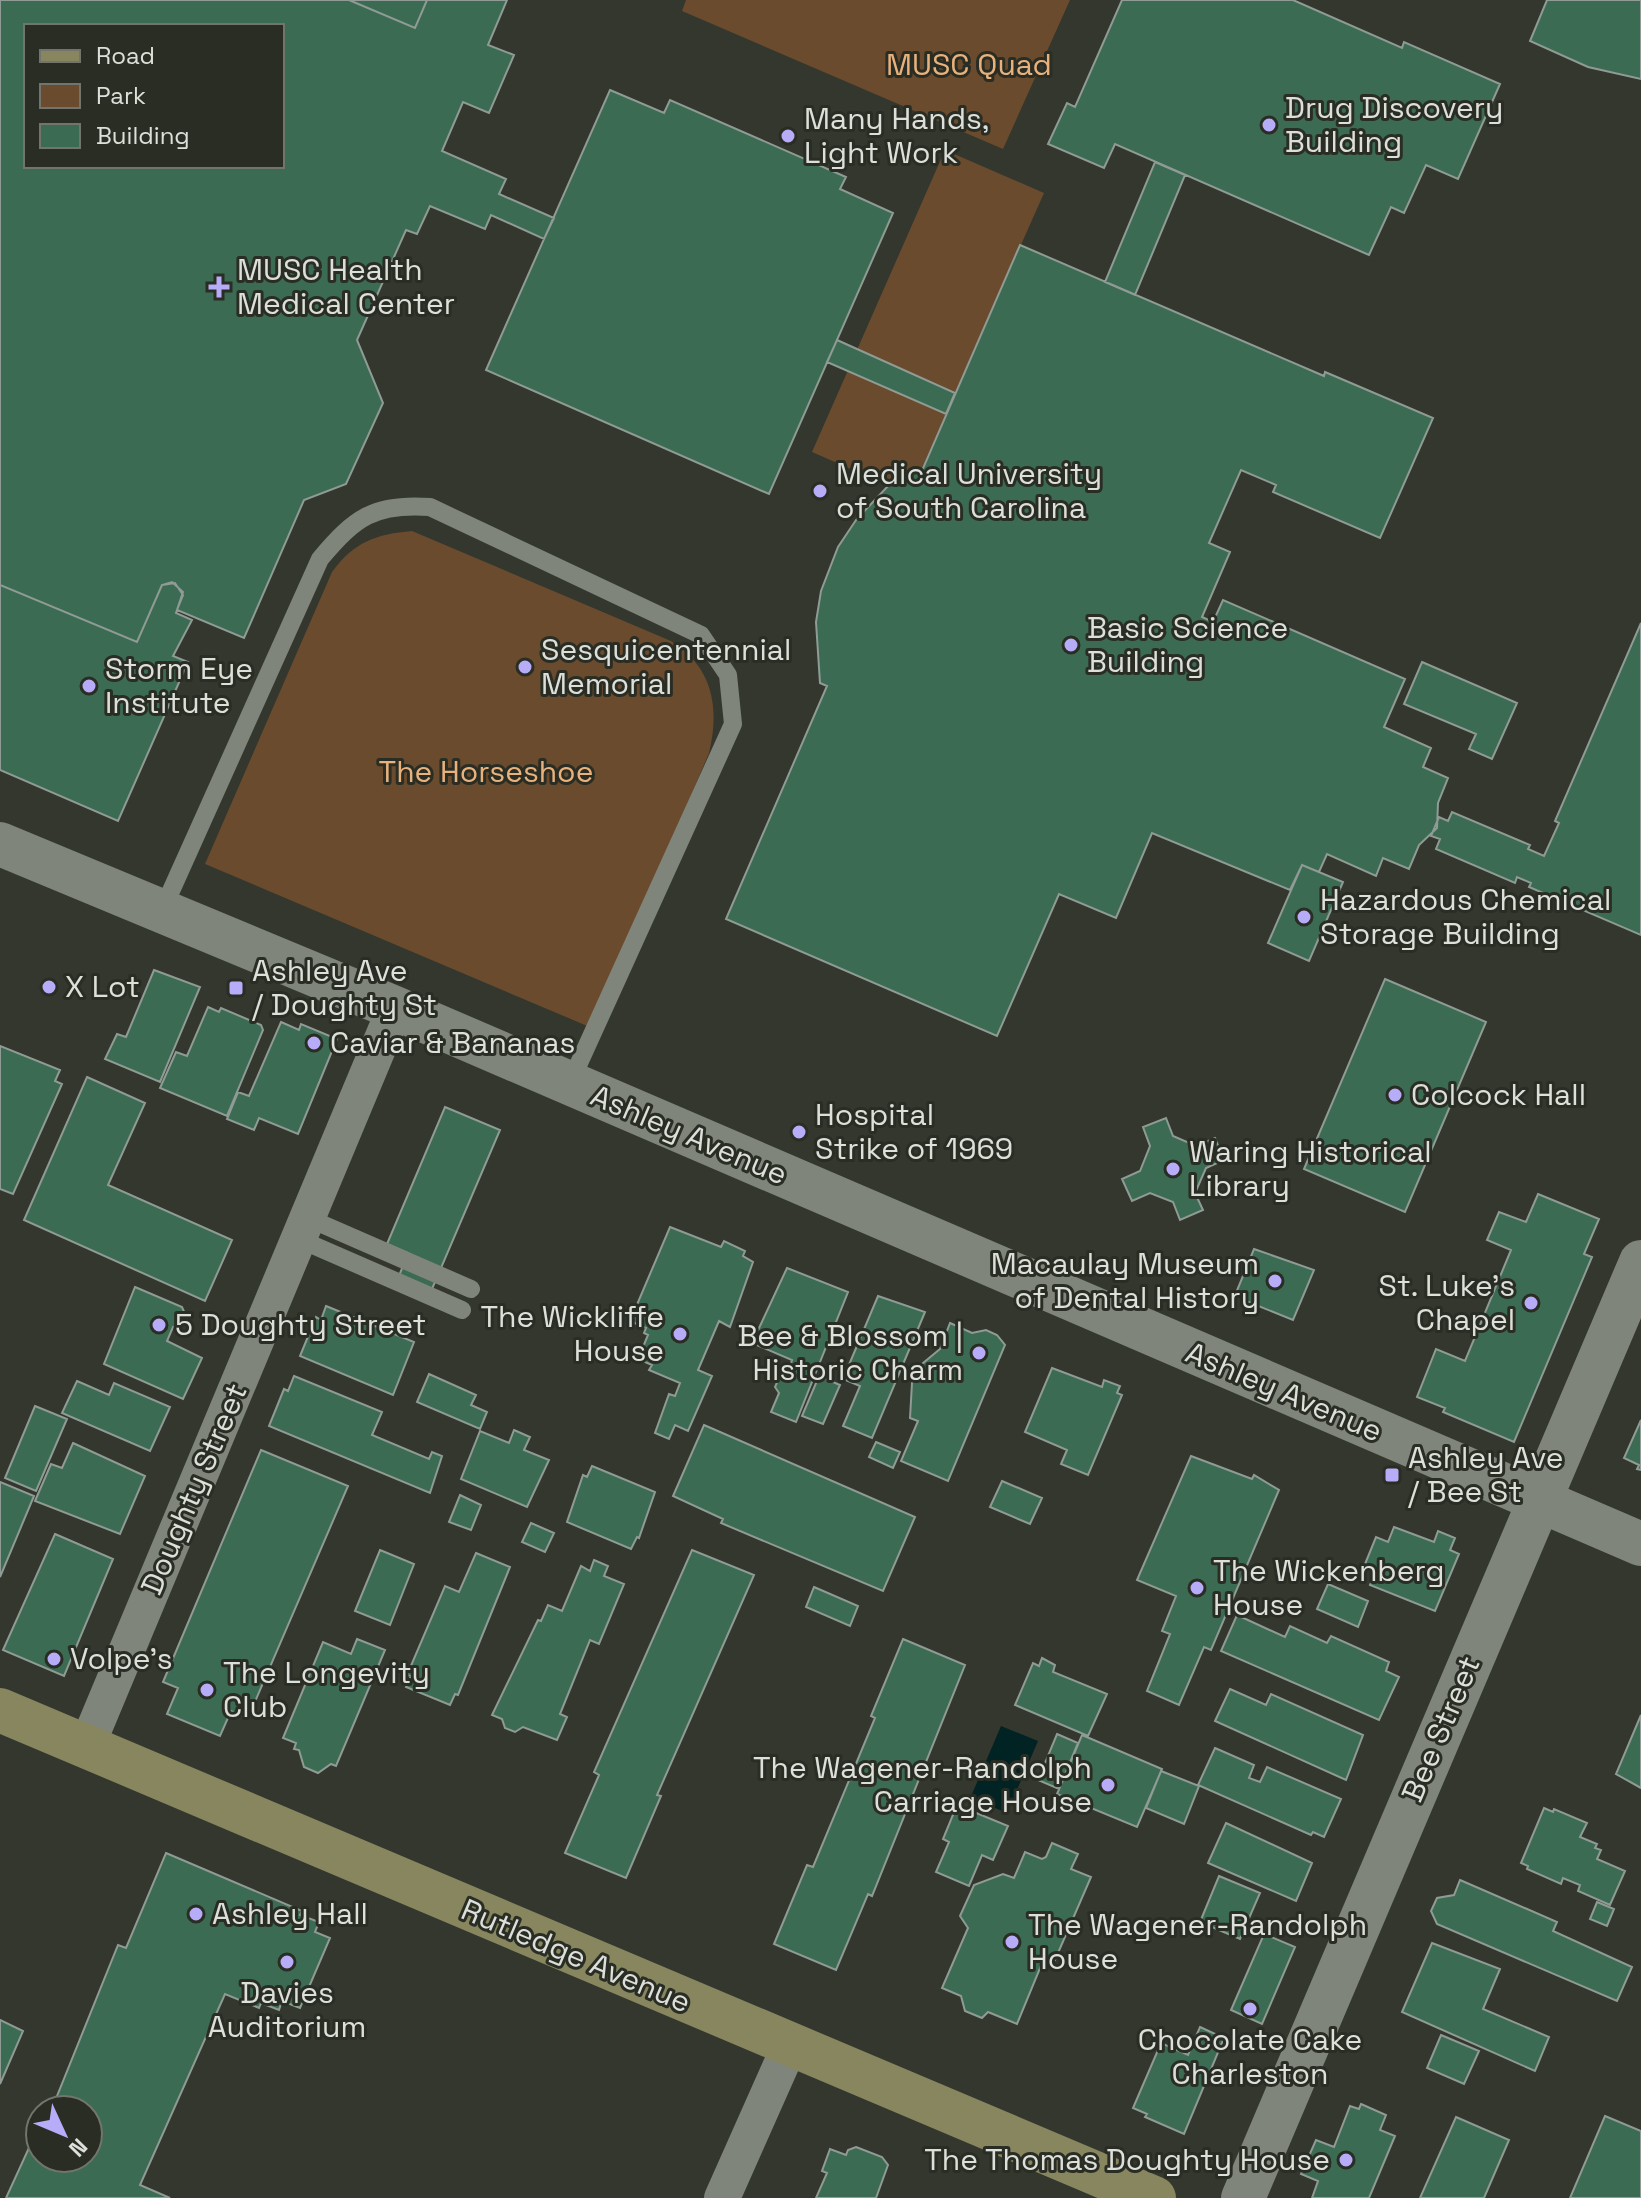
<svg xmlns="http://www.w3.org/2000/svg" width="1641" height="2198" font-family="'Space Grotesk',sans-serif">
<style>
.green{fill:#6a4b2d}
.water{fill:#012323}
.building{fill:#3c6b53;stroke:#8f9b94;stroke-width:2;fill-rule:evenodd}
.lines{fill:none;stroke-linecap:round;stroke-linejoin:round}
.service{stroke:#7f857a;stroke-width:18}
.minor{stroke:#7f857a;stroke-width:36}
.tertiary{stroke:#7f857a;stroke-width:44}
.secondary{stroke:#88865e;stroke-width:44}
.poi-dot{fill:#b6acf8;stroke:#292d24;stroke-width:3}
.labels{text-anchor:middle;stroke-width:6;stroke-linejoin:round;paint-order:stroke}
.park-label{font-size:30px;fill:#e9b27d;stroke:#292d24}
.poi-label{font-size:30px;fill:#dde0da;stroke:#292d24;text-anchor:start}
.street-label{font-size:30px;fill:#dde0da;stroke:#292d24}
</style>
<rect width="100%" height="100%" fill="#33372e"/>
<path class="green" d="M686,0h384l-67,149 -321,-138z
M945,150l99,43 -134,302 -98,-43z
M412,531l259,110c42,26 49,67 38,112l-117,275 -387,-164 127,-292c22,-30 44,-38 80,-41z"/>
<path class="water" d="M1001,1726l37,15 -31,72 -31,-13 -4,-6z"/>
<path class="building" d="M0,0h349l66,28 12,-28h80l-19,45 26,10 -25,58 -26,-11 -21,49 64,28 -7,15 55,24 -10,21 -53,-24 -6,14 -55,-23 -13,28 -11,-4 -49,110 26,63 -37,81 -42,16 -60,138 -67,-28 6,-15 -8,-12 -13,2 -25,57 -137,-57zM26,26h256v140h-256z
M349,0h78l-12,28z
M1122,0h171l109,48 2,-6 96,42 -42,95 -32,-14 -22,48 -13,-6 -22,48 -254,-111 -11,24 -56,-24 19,-41 8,4z
M1547,0h94v79l-53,-12 -58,-26z
M610,90l54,23 6,-13 176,77 -6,12 53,24 -124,281 -283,-124z
M1155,162l30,13 -50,120 -30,-13z
M1020,245l304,131 1,-4 108,46 -53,120 -107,-46 3,-7 -35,-15 -32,73 21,9 -28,65 11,5 10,-22 182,79 -21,48 47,21 -8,19 25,11 -10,25 -1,25 -18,17 -10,24 -26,-11 -7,18 -49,-22 -8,18 -17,-7 -12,25 -138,-57 -36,85 -57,-24 -62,142 -271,-117 101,-233 -7,-3 -4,-61 5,-31 17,-44 18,-27 32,-34 24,-16 9,3z
M837,340l118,53 -9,21 -119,-52z
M172,582l11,10 -7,21 16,7 -19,36 15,6 -70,159 -118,-51v-185l137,57 25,-57z
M1641,623v312l-112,-48 2,-4 -14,-6 -2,6 -79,-34 4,-10 -9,-3 8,-19 9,4 4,-9 78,33 -2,4 16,7 15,-33 -4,-2z
M1422,662l95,41 -25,56 -23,-10 7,-15 -72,-30z
M1302,865l41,17 -34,79 -41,-18z
M154,970l46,17 -40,95 -55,-23 12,-25 9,3z
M1385,979l101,43 -81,190 -101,-43z
M208,1007l11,5 2,-4 40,17 2,5 -36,86 -67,-28 16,-36 11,4z
M281,1022l18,8 2,-6 36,15 -39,95 -39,-16 -5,12 -27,-11 11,-27 11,4z
M0,1046l60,24 -5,11 7,3 -49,110 -13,-5z
M87,1077l58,26 -37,82 124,55 -27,61 -181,-81z
M445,1107l55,23 -68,159 -33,-13 9,-23 -21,-9z
M1166,1118l7,18 23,10 19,-8 9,22 -18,8 -11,25 8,17 -23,10 -7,-18 -23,-9 -18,8 -10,-22 18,-8 10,-25 -7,-19z
M1538,1194l61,25 -15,35 8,3 -78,185 -71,-30 2,-4 -28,-11 19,-48 29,12 46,-111 -24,-10 12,-28 27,10z
M670,1227l51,20 3,-6 21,10 -2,5 10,6 -23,65 -11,-6 -21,49 14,6 -24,55 -13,-6 -6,14 -14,-6 14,-39 6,2 5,-13 -31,-13 3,-5 -14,-6 10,-24 -4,-2 2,-5 -16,-7z
M1254,1249l60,21 -21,50 -47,-19 1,-4 -11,-4z
M787,1268l61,24 -52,130 -25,-10 8,-19 -4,-6 7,-16 7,-2 3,-9 -40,-17z
M135,1287l47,20 4,9 -5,11h-8l-6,14 35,17 -19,41 -79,-35z
M878,1296l47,16 -53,126 -29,-12 17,-40 -17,-7z
M326,1306l88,36 -21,53 -93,-39 16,-39 5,3z
M950,1323l22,10 14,-3 11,5 8,10 -57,136 -47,-20 17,-40 -8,-3 2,-35 10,-19 18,-15z
M1052,1368l50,19 2,-7 16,6 -3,7 5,2 -34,80 -27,-11 6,-14 -42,-18z
M429,1374l47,21 -5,10 16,7 -7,17 -63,-27z
M294,1376l88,36 -10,23 57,24 3,-7 10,4 -12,37 -161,-67 15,-37 4,2z
M819,1376l21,9 -17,39 -21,-8z
M77,1381l32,14 5,-12 56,24 -20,44 -88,-38z
M35,1406l32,13 -31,72 -31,-13z
M1641,1420v50l-4,-1 2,-4 -15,-7z
M704,1425l211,92 -32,74 -162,-68 2,-4 -50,-23z
M514,1430l16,7 -6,13 25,10 -22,47 -66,-28 19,-48 29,12z
M876,1442l24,10 -7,16 -24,-11z
M73,1443l72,33 -25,58 -85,-33 16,-37 11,4z
M261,1450l87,36 -100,232 -17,-7 -11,25 -53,-22 11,-26 -15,-6z
M1191,1456l61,23 2,-4 25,15 -68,160 -7,-3 -25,58 -32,-14 23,-57 -8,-3 14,-35 -39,-16z
M592,1466l63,26 -16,46 -2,-1 -6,12 -64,-27 16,-47 4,2z
M1002,1481l40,17 -12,26 -40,-17z
M0,1482l34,14 -34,81z
M460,1495l21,10 -10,25 -22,-8z
M531,1523l23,10 -9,19 -23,-10z
M1394,1527l40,15 4,-11 17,7 -5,12 9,4 -24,57 -65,-26 7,-16 -12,-5 11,-27 12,5z
M55,1534l58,25 -49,117 -61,-26z
M380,1550l34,14 -24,61 -35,-14z
M692,1550l62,25 -97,220 4,1 -35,82 -61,-25 34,-78 -5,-3z
M476,1553l34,14 -52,128 -3,-1 -5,11 -44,-18 5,-11 -4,-1 38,-89 14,6z
M594,1560l14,6 -4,10 20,8 -25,60 -9,-4 -30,74 7,3 -10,23 -34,-13 -8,5 -10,-4 -3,-9 -10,-4 46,-95 3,1 7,-16 14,6 19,-45 9,5z
M1328,1584l40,17 -10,26 -41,-18z
M814,1587l44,19 -8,20 -44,-19z
M1237,1615l48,22 5,-11 37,17 4,-7 58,26 -3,9 13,6 -20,43 -158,-69z
M357,1639l28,11 -49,116 -5,-2 -13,9 -14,-6 -5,-17 -5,-1 2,-6 -13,-5 40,-96 28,12z
M903,1639l62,26 -93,231 -4,-2 -32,76 -62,-26 33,-79 6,2 62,-149 -4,-2z
M1042,1658l13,7 -2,7 54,22 -19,42 -73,-31 18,-42 6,3z
M1230,1689l36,16 5,-11 92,41 -17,45 -131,-59z
M1641,1715v73l-25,-14z
M1057,1734l21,9 -19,46 -21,-9z
M1082,1735l80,34 -25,58 -80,-33z
M1215,1748l39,17 -5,13 11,4 7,-15 74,32 -17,38 -11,-5 -2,3 -113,-50z
M1161,1771l38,15 -15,38 -38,-16z
M957,1805l51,21 -15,34 -11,-5 -13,31 -33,-14 13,-30 -6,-3z
M1544,1808l9,4 1,-3 33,14 -7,14 17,7 -2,4 6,2 -4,9 28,12 -15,34 -32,-14 2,-6 -17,-7 -2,6 -34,-15 1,-3 -7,-3z
M1226,1823l86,40 -16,38 -88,-38z
M1052,1843l26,11 -7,15 20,8 -36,83 -10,-4 -28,68 -29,-12 -6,6 -17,-7 -4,-15 -19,-8 26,-60 -8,-12 14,-31 29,-11 11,4 11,-26 17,7 4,-2z
M166,1853l136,58 -2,4 19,7 -4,10 15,6 -30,70 -18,-7 -3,9 -18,-7 -2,5 -34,-14 -85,191 30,13h-164l27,-59 4,2 3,-13v30h48v-48h-41l10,-14 61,-151 8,3z
M1219,1876l41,17 -20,46 -40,-17z
M1460,1880l97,42 -4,9 79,36 -15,34 -180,-77 -6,-13 6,-13 17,-3z
M1597,1902l17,7 -7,17 -17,-7z
M1264,1934l31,13 -33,77 -31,-14z
M1432,1943l68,26 -17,40 66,28 -14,34 -133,-59z
M0,2020l23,11 -23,53z
M1200,2027l24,11 -40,96 -39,-17 2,-3 -14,-6 28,-65 27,12z
M1441,2035l38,16 -15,33 -37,-16z
M1361,2104l25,11 -6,15 15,6 -26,62h-57l6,-17 -17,-7 15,-34 18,7 16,-41 9,3z
M1605,2116l36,15v67h-71z
M1456,2117l53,23 -25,58h-64z
M856,2147l26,10 6,8 -12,33h-60l11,-25 -5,-2 8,-22 16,6 2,-5z"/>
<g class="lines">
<path class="service" d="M162,911l158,-352c35,-42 55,-56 110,-52l271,128 27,40 5,49 -163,359
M308,1218l163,71
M299,1239l163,71"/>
<path class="minor" d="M86,1748l309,-740
M722,2198l68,-153"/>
<path class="tertiary" d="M0,844l395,164 1246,536
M1243,2198l398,-936"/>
<path class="secondary" d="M0,1710l1154,488"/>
</g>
<g class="poi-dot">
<circle cx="1269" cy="125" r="8"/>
<circle cx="788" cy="136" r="8"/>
<path d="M215 275h8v8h8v8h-8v8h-8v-8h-8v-8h8z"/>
<circle cx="820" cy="491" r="8"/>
<circle cx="1071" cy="645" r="8"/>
<circle cx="525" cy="667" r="8"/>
<circle cx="89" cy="686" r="8"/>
<circle cx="1304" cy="917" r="8"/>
<circle cx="49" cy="987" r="8"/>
<rect x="228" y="980" width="16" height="16" rx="4"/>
<circle cx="314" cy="1043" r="8"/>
<circle cx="1395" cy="1095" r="8"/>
<circle cx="799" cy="1132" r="8"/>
<circle cx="1173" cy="1169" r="8"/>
<circle cx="1275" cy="1281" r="8"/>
<circle cx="1531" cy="1303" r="8"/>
<circle cx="159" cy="1325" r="8"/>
<circle cx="680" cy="1334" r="8"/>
<circle cx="979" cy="1353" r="8"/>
<rect x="1384" y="1467" width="16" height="16" rx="4"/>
<circle cx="1197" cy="1588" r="8"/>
<circle cx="54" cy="1659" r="8"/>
<circle cx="207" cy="1690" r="8"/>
<circle cx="1108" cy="1785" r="8"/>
<circle cx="196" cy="1914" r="8"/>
<circle cx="1012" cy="1942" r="8"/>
<circle cx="287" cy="1962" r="8"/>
<circle cx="1250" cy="2009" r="8"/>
<circle cx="1346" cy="2160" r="8"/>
</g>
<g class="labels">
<g class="park-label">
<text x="969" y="75">MUSC Quad</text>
<text x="486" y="782">The Horseshoe</text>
</g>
<g class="poi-label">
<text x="1285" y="118">Drug Discovery<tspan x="1285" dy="34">Building</tspan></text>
<text x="804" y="129">Many Hands,<tspan x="804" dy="34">Light Work</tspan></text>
<text x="237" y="280">MUSC Health<tspan x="237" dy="34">Medical Center</tspan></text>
<text x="836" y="484">Medical University<tspan x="836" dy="34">of South Carolina</tspan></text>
<text x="1087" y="638">Basic Science<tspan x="1087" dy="34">Building</tspan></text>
<text x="541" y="660">Sesquicentennial<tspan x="541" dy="34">Memorial</tspan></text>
<text x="105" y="679">Storm Eye<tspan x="105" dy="34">Institute</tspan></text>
<text x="1320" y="910">Hazardous Chemical<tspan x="1320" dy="34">Storage Building</tspan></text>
<text x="252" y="981">Ashley Ave<tspan x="252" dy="34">/ Doughty St</tspan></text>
<text x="65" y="997">X Lot</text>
<text x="330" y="1053">Caviar &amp; Bananas</text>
<text x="1411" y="1105">Colcock Hall</text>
<text x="815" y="1125">Hospital<tspan x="815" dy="34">Strike of 1969</tspan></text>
<text x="1189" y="1162">Waring Historical<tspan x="1189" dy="34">Library</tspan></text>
<text x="1259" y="1274" text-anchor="end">Macaulay Museum<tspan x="1259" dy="34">of Dental History</tspan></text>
<text x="1515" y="1296" text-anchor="end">St. Luke's<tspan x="1515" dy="34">Chapel</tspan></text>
<text x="664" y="1327" text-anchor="end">The Wickliffe<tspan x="664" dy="34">House</tspan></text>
<text x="175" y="1335">5 Doughty Street</text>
<text x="963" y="1346" text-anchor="end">Bee &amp; Blossom |<tspan x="963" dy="34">Historic Charm</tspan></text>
<text x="1408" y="1468">Ashley Ave<tspan x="1408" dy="34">/ Bee St</tspan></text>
<text x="1213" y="1581">The Wickenberg<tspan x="1213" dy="34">House</tspan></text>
<text x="70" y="1669">Volpe's</text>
<text x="223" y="1683">The Longevity<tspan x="223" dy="34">Club</tspan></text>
<text x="1092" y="1778" text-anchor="end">The Wagener-Randolph<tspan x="1092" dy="34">Carriage House</tspan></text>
<text x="212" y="1924">Ashley Hall</text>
<text x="1028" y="1935">The Wagener-Randolph<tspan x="1028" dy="34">House</tspan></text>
<text x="287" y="2003" text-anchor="middle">Davies<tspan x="287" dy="34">Auditorium</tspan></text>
<text x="1250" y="2050" text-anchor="middle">Chocolate Cake<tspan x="1250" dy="34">Charleston</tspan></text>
<text x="1330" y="2170" text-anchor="end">The Thomas Doughty House</text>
</g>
<g class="street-label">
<text transform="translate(689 1135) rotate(23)" y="10">Ashley Avenue</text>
<text transform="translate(1284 1392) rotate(23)" y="10">Ashley Avenue</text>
<text transform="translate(194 1489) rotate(-67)" y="10">Doughty Street</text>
<text transform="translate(1441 1729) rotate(-67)" y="10">Bee Street</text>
<text transform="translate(576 1956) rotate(23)" y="10">Rutledge Avenue</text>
</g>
</g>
<rect x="24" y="24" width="260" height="144" fill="#292d24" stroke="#71756d" stroke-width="2"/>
<rect x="40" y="50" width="40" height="12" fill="#88865e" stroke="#71756d" stroke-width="2"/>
<text x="96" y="64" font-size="24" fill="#dde0da">Road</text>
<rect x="40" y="84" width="40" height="24" fill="#6a4b2d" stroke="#71756d" stroke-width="2"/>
<text x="96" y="104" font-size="24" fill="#dde0da">Park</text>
<rect x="40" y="124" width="40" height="24" fill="#3c6b53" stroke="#71756d" stroke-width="2"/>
<text x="96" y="144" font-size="24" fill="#dde0da">Building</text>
<g transform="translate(64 2134) rotate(134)"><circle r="38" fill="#292d24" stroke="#71756d" stroke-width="2"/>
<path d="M0-6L14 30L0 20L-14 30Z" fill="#b6acf8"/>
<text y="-12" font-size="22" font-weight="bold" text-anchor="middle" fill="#dde0da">N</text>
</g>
</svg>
